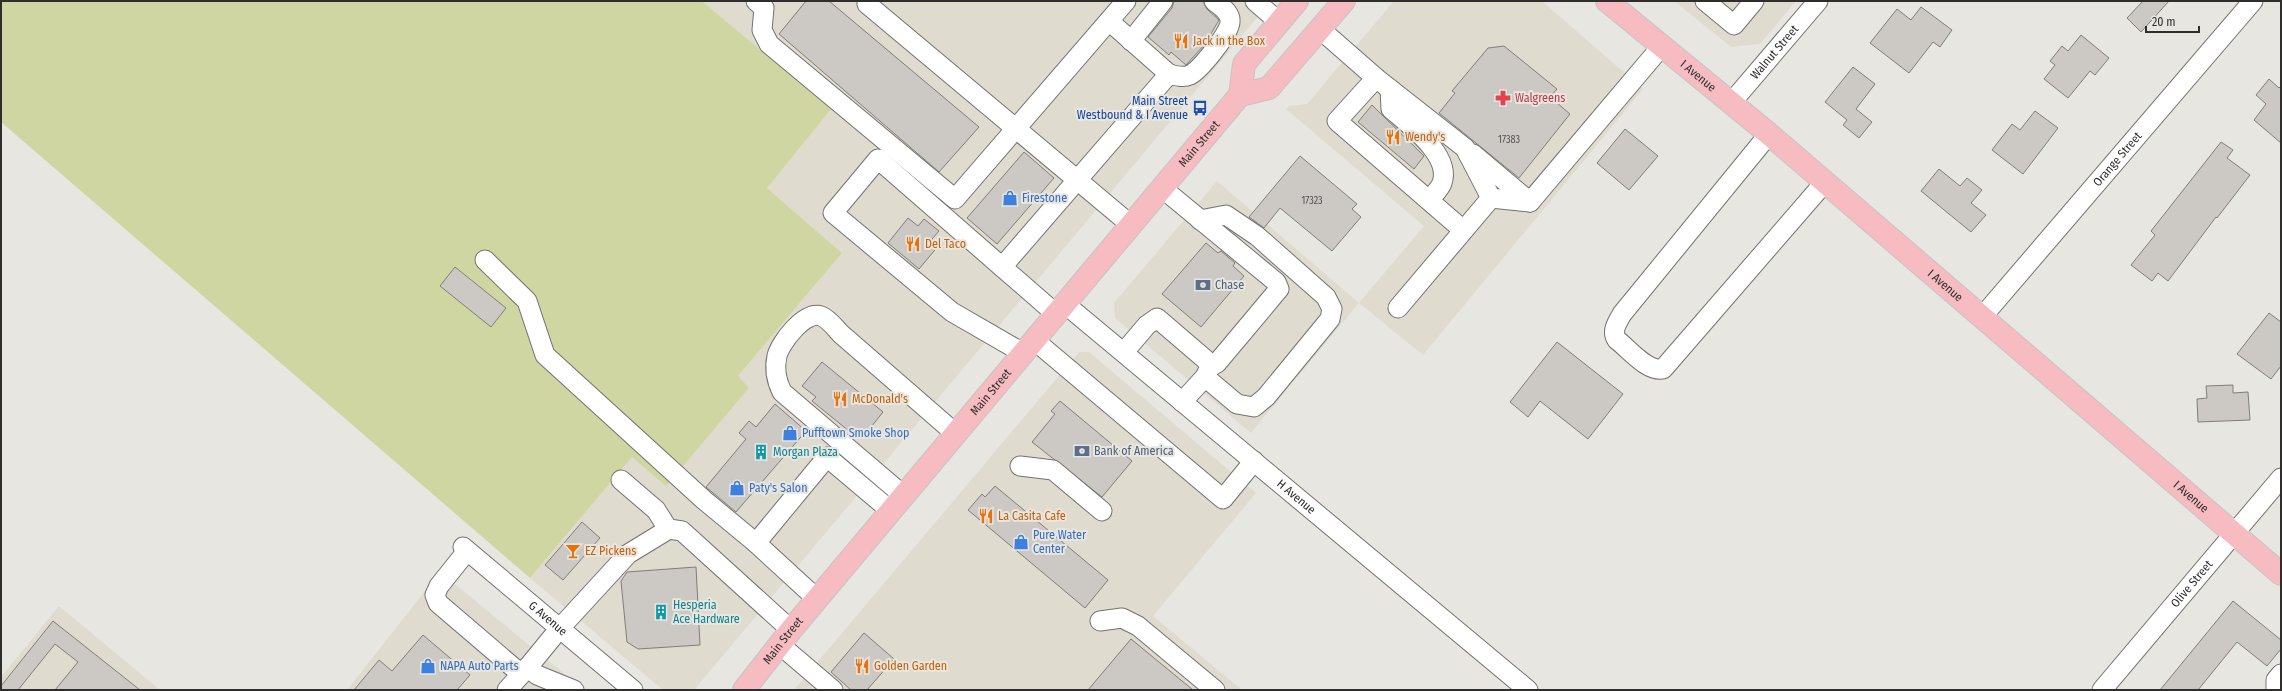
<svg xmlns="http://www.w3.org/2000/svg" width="2282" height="691" font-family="'Fira Sans Condensed',sans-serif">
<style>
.built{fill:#dfdbcf}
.green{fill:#d0d6a2}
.building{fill:#ccc9c5;stroke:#817e7a}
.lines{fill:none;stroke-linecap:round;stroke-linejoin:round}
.minor-casing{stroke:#73726e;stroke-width:21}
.major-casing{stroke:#c5c4c4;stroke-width:24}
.minor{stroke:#fff;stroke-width:19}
.major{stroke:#f7bcc2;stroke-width:22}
.labels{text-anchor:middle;stroke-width:4;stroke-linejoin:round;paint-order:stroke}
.number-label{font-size:10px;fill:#565553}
.food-label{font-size:12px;fill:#c56008;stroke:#e8e6e1;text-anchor:start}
.street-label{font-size:12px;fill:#2f2e2d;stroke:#e8e6e1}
.health-label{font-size:12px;fill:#be3a42;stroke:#e8e6e1;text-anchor:start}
.transit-label{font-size:12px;fill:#164399;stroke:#e8e6e1;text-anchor:end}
.shop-label{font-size:12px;fill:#366cbe;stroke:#e8e6e1;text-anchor:start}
.service-label{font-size:12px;fill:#4e5e75;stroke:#e8e6e1;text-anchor:start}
.culture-label{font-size:12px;fill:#0d838f;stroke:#e8e6e1;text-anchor:start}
</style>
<rect width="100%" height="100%" fill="#e8e6e1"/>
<path class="built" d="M702,1h569l-577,689h-31l-133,-112 102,-121 34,28 83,-97 -11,-12 104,-123 -75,-65 63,-79z
M1394,1h148l101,88 -220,266 -64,-52 -108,130 -136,-115 -1,-15 103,-122 142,122 65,-77 -138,-117 3,-3 18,-2z
M1674,1h122l-36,43 -29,3z
M1079,352h10l167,141 -103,123 89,74h-448z
M440,572l144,118h-237z
M59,606l101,84h-159v-13z"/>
<path class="green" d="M1,1h701l129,108 -64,79 75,65 -104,123 11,12 -83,98 -34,-29 -102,121 -529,-456z"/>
<path class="building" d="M806,1h23l150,126 -40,45 -160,-138z
M1174,1h29l4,8 12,11 -14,24 -19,21 -15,-13 -2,3 -21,-18 24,-29z
M2143,1h26l-28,31 -14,-14z
M1921,7l31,23 -12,17 -7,-5 -24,31 -39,-30 27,-34 14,11z
M2081,35l28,23 -14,17 -5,-4 -22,27 -24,-19 11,-14 -5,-4 12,-15 6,5z
M1504,46l53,43 -7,8 20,17 -51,64 -80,-65 16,-20 -3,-2 36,-43z
M1853,67l22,17 -19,25 16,13 -13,16 -16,-13 4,-5 -22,-18z
M2269,79l10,9 2,-2v57l-27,-23 12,-16 -10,-9z
M1372,105l52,51 -10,13 -56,-47z
M2035,111l23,17 -35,46 -31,-24 20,-26 8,6z
M1625,129l33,27 -29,34 -32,-27z
M2221,142l12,8 -6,8 23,17 -33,43 -1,-1 -48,64 -10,-8 -6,8 -21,-16 24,-30 -4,-4z
M1024,152l30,26 -57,66 -30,-26z
M1300,156l57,48 -5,5 9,8 -29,34 -52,-43 -16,20 -15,-11z
M1939,169l21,17 7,-8 15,12 -11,13 15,12 -15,17 -50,-41z
M908,218l10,8 6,-7 15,12 -7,8 7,6 -20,24 -31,-26z
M1206,243l12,10 3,-2 14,12 -2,3 11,10 -43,51 -39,-33z
M455,267l51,41 -15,19 -51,-41z
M2269,313l12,9v44l-10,13 -34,-25z
M1557,342l66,52 -35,45 -48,-38 -12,16 -18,-15z
M822,362l61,50 -20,25 -5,-4 -3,3 -43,-35 4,-4 -14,-11z
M2233,385v8l15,-1 2,28 -52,2 -1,-23 10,-1 -1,-12z
M1060,401l72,60 -30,36 -70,-55 23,-28 -4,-3z
M775,404l31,27 -70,81 -30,-25 40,-48 -7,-6 10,-12 7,6z
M995,486l113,94 -23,28 -117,-98 14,-16 3,3z
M582,522l18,16 -37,42 -18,-15z
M696,567l4,78 -62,4 -11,-7 -6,-61 6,-9z
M2233,601l48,39v9l-14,17 -30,-24 -39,48h-38z
M53,621l87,69h-85l23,-28 -23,-18 -37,46h-17v-4z
M864,633l30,26 -27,31h-16l-20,-18z
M423,635l47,40 -13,15h-103l25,-30 13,11z
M1131,639l62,51h-105z"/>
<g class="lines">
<defs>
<g id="minor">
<path d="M756,1l8,7 -2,22 7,14 186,155 171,-198"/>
<path d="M869,1l-2,3 264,221"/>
<path d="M1255,1l24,21"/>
<path d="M1705,1l29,24 20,-24"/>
<path d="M1320,29l56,49 89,70 26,50 39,4"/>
<path d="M1131,41l32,-40"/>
<path d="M1169,74c7,2 14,4 21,1 10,-5 40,-42 40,-53 1,-10 -9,-15 -16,-21"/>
<path d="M1376,78l-39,43 126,109"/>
<path d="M1390,89l1,20c17,15 61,46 51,74 -2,6 -9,12 -13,17"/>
<path id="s1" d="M1731,103l87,-102"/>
<path d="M1769,134l-147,180c-5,9 -11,17 -5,26 12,9 30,32 46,29l162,-187"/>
<path d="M1473,154l57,48"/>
<path d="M1162,188l114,94 3,7 -62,74 -7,4"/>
<path d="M1530,202l131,-155"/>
<path d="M1200,220l26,-5 31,21 69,61 6,12 -2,10 -64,78 -12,10 -17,-3 -32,-27"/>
<path d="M485,260l42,41 18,54 159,145 52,43"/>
<path d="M1002,267l-124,-108 -45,54 119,99 71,41"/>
<path id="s2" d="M1065,304l463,386"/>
<path d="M1398,308l93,-110"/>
<path d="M1056,314l-54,-47 167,-193 -60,-53"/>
<path id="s3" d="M1982,317l271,-316"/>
<path d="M1034,340l189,159 31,-38"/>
<path d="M1124,352l23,-27 10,-7 49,42 4,7 -5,10 -23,25"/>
<path d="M1020,466l33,4 49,41"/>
<path d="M621,480l35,30 12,19"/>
<path d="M904,496l-122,-104c-6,-12 -8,-23 -5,-36 3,-13 28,-46 44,-40 8,3 14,12 20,18l115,100"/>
<path id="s4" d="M463,547l170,143"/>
<path d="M467,551l-28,35 -4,9 3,8 83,71"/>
<path d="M817,599l-61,-56 71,-86 64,54"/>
<path d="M1100,621l22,-3 16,8 77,64"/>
<path d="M779,644l54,46"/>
<path d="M528,667l32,-39 68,-74 41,-25 13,2 109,99"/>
<path d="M507,690l21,-23 9,8 37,15"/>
<path id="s5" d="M2102,690l179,-212"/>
<path d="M2276,690v-10l5,-6"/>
</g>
<g id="major">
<path id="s6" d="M1607,1l162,133 512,440"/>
<path d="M1240,95l29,-7 75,-87"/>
<path id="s7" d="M744,690l47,-60 449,-535 4,-31 53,-63"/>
</g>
</defs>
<use href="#minor" class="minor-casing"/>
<use href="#major" class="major-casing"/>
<use href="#minor" class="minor"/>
<use href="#major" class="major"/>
</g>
<defs>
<symbol id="restaurant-bare" viewBox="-9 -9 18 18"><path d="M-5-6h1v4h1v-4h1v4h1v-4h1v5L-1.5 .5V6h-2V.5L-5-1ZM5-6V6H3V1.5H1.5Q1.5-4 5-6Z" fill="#e8710a" stroke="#e8e6e1" stroke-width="2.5" paint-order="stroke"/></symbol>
<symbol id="pharmacy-bare" viewBox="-9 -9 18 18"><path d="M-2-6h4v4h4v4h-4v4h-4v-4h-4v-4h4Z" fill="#e0444e" stroke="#e8e6e1" stroke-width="2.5" paint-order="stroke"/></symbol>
<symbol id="bus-bare" viewBox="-9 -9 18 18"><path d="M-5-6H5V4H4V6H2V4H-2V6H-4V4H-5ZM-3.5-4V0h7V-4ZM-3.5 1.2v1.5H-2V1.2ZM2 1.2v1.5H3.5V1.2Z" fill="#1a4fb4" stroke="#e8e6e1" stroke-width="2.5" paint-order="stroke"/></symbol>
<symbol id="shop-bare" viewBox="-9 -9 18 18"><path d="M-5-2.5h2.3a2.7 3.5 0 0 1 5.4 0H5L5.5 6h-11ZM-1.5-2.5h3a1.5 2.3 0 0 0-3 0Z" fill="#3f7fe0" stroke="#e8e6e1" stroke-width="2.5" paint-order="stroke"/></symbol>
<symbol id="bank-bare" viewBox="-9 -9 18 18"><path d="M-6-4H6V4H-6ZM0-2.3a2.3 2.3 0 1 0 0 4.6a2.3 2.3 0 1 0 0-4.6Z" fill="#5c6f8a" stroke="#e8e6e1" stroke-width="2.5" paint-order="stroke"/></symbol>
<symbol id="building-bare" viewBox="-9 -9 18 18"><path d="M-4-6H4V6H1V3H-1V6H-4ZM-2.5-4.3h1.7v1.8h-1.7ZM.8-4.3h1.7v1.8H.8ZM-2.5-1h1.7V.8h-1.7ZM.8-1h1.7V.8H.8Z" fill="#0f9aa8" stroke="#e8e6e1" stroke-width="2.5" paint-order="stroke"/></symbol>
<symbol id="bar-bare" viewBox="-9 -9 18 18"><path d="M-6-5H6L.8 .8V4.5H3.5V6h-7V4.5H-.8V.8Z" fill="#e8710a" stroke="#e8e6e1" stroke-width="2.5" paint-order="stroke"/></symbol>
</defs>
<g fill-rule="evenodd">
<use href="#restaurant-bare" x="1170" y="30" width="22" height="22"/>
<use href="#pharmacy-bare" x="1492" y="87" width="22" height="22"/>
<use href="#bus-bare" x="1189" y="97" width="22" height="22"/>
<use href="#restaurant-bare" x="1382" y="126" width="22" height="22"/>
<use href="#shop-bare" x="999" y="187" width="22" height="22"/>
<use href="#restaurant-bare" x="902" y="233" width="22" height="22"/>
<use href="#bank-bare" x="1192" y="274" width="22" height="22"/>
<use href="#restaurant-bare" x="829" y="388" width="22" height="22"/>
<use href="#shop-bare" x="779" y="422" width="22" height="22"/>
<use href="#bank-bare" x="1071" y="440" width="22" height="22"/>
<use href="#building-bare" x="750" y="441" width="22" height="22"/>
<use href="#shop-bare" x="726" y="477" width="22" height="22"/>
<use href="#restaurant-bare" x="975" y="505" width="22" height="22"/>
<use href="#shop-bare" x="1010" y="531" width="22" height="22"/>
<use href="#bar-bare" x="562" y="540" width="22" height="22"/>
<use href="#building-bare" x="650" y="601" width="22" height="22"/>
<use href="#shop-bare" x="417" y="655" width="22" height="22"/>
<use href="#restaurant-bare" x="851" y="655" width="22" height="22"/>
</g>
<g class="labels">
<g class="number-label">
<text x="1509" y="143">17383</text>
<text x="1312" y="204">17323</text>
</g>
<g class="food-label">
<text x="1193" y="45">Jack in the Box</text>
<text x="1405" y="141">Wendy's</text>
<text x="925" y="248">Del Taco</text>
<text x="852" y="403">McDonald's</text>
<text x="998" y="520">La Casita Cafe</text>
<text x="585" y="555">EZ Pickens</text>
<text x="874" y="670">Golden Garden</text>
</g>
<g class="street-label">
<text dy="4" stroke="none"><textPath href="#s1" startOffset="67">Walnut Street</textPath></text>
<text dy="4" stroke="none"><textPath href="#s6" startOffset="118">I Avenue</textPath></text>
<text dy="4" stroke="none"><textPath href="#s7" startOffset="711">Main Street</textPath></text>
<text dy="4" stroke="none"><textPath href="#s3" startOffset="208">Orange Street</textPath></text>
<text dy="4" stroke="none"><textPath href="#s6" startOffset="442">I Avenue</textPath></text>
<text dy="4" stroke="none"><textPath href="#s7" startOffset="387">Main Street</textPath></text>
<text dy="4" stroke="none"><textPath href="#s6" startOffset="766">I Avenue</textPath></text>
<text dy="4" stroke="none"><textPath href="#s2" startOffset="301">H Avenue</textPath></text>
<text dy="4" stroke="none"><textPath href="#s5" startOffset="139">Olive Street</textPath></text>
<text dy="4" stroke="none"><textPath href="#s4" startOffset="111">G Avenue</textPath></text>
<text dy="4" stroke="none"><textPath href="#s7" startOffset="63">Main Street</textPath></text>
</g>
<g class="health-label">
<text x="1515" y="102">Walgreens</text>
</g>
<g class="transit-label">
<text x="1188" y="105">Main Street<tspan x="1188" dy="14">Westbound &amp; I Avenue</tspan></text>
</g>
<g class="shop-label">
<text x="1022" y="202">Firestone</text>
<text x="802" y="437">Pufftown Smoke Shop</text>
<text x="749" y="492">Paty's Salon</text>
<text x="1033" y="539">Pure Water<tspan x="1033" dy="14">Center</tspan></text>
<text x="440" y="670">NAPA Auto Parts</text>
</g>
<g class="service-label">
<text x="1215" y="289">Chase</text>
<text x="1094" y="455">Bank of America</text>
</g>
<g class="culture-label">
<text x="773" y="456">Morgan Plaza</text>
<text x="673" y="609">Hesperia<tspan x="673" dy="14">Ace Hardware</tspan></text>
</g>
</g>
<rect width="2282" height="691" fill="none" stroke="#2f2e2d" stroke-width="4"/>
<path d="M2146 26v6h53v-6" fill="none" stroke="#2f2e2d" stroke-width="2"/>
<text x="2152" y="26" font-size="12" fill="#2f2e2d" stroke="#e8e6e1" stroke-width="3" paint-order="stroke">20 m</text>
</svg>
